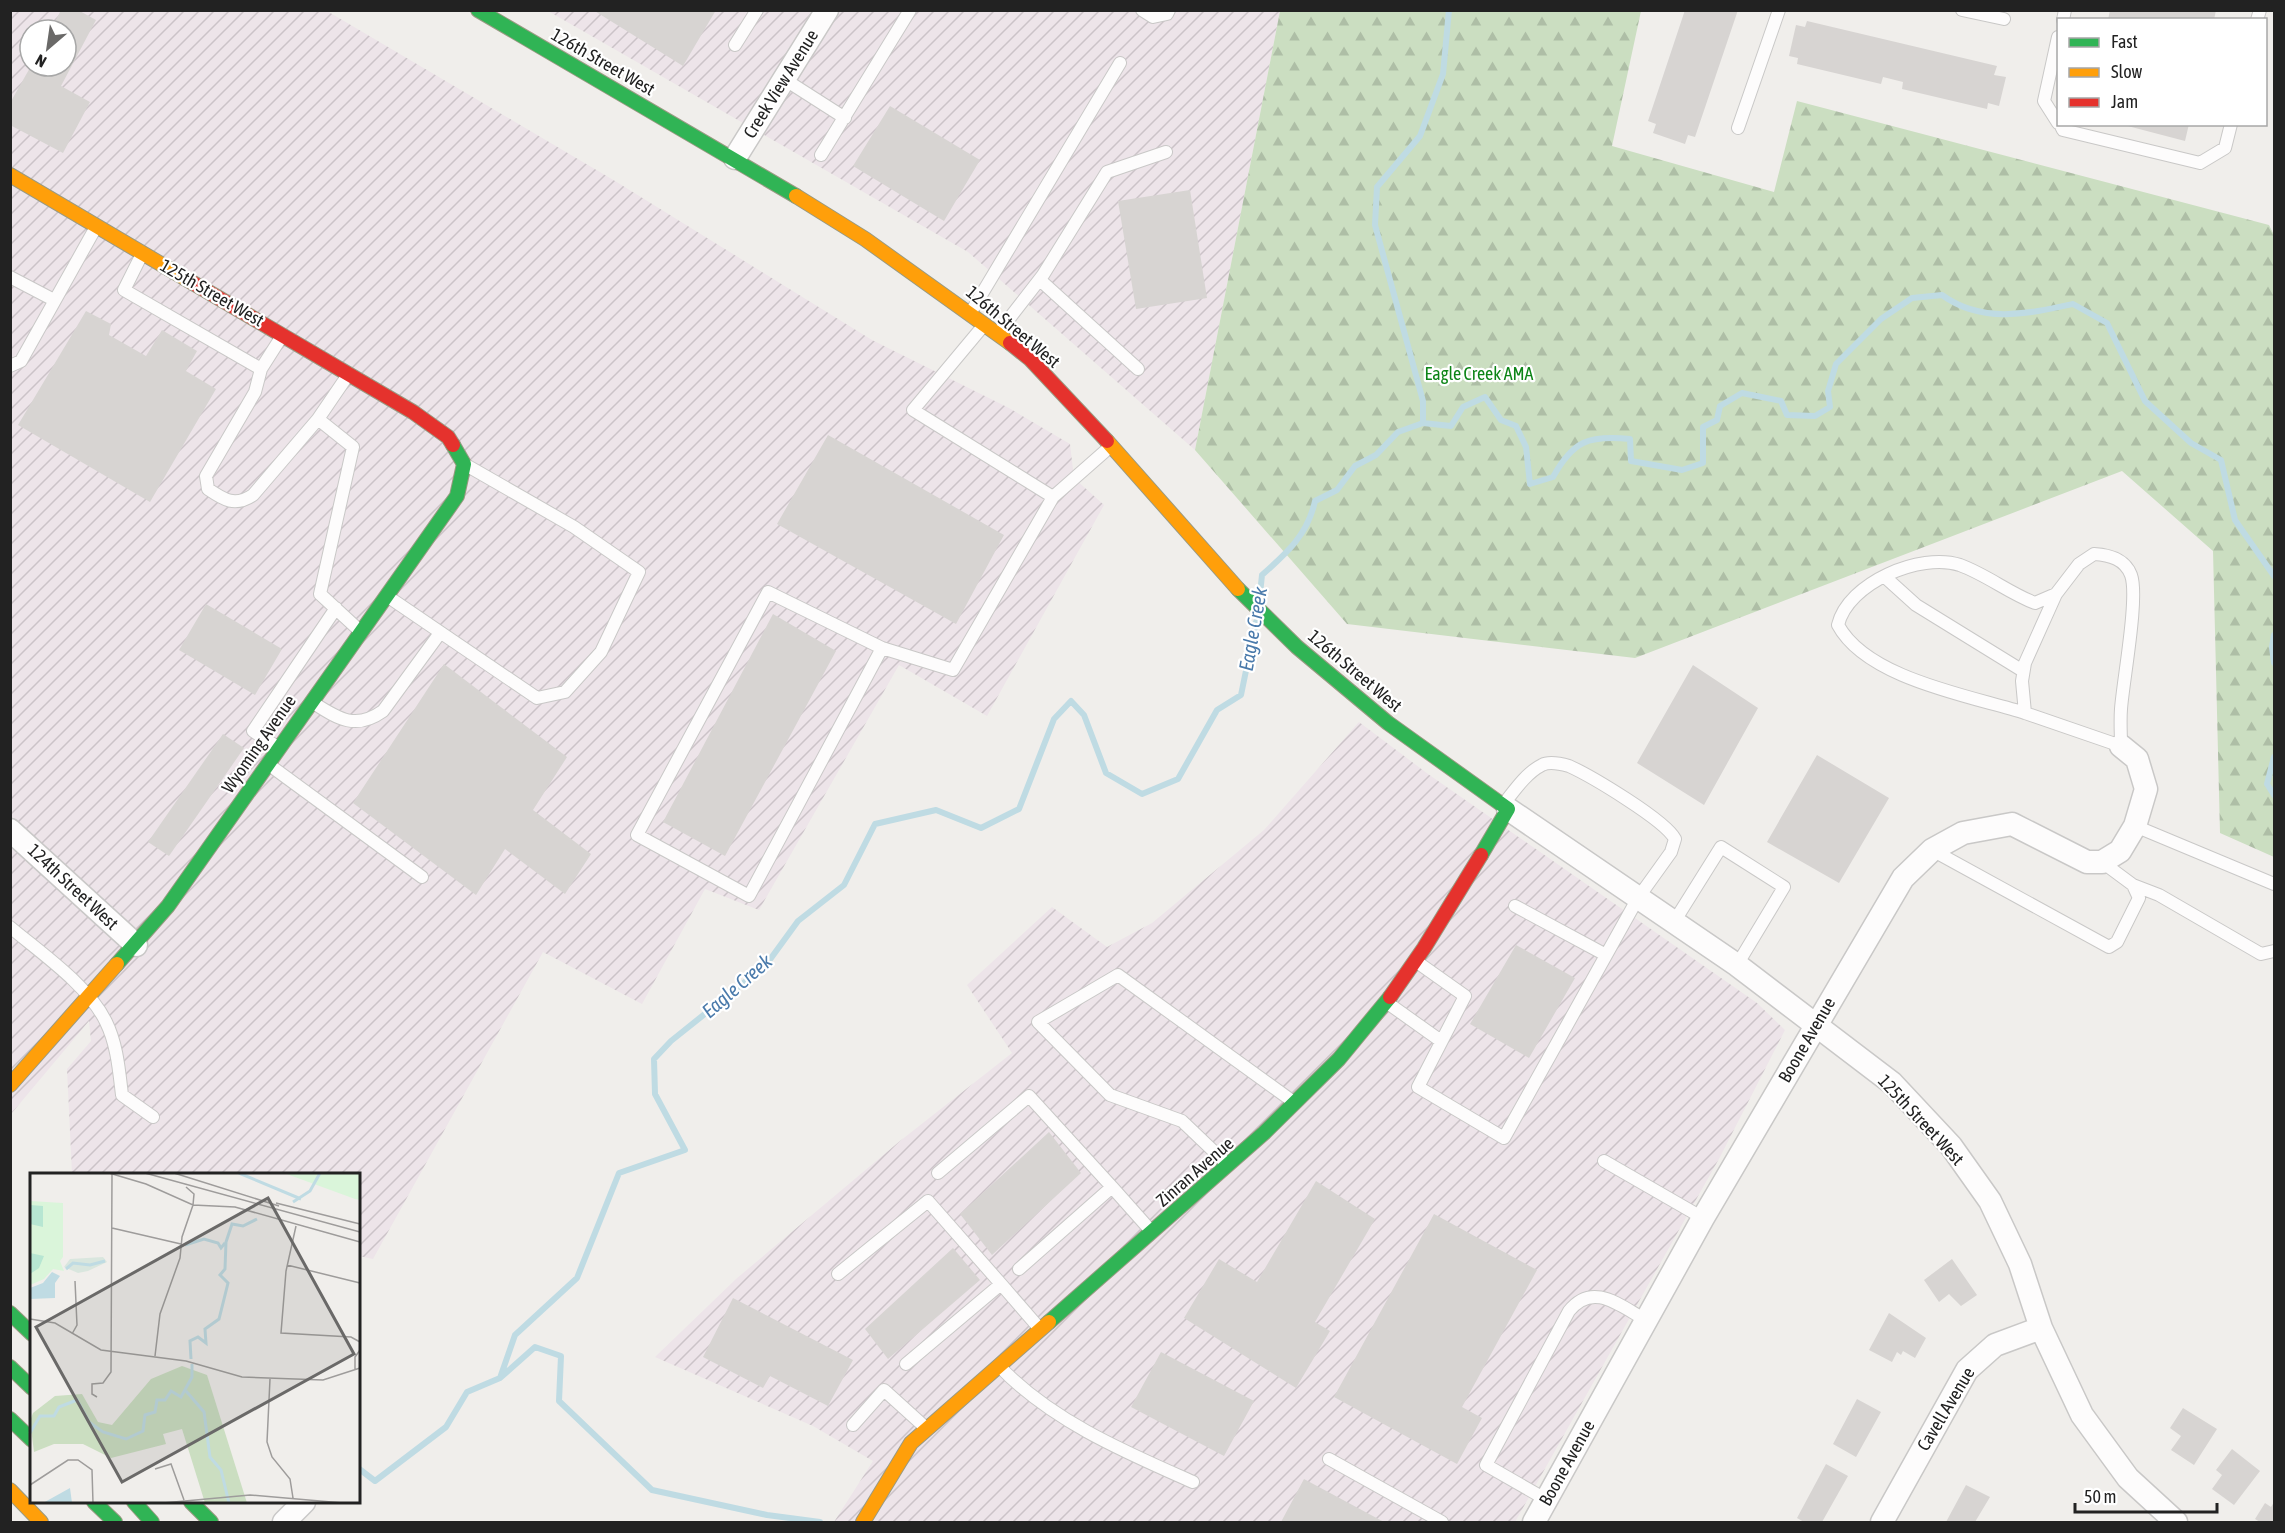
<svg xmlns="http://www.w3.org/2000/svg" width="2285" height="1533" font-family="'Asap Condensed',sans-serif">
<style>
.industrial{fill:url(#industrial-furrows);fill-rule:evenodd}
.forest{fill:url(#forest-firs)}
.lines{fill:none;stroke-linecap:round;stroke-linejoin:round}
.stream{stroke:#bfdbe3;stroke-width:6}
.building{fill:#d7d4d2}
.lane-casing{stroke:#c9c8c7;stroke-width:14}
.street-casing{stroke:#c9c8c7;stroke-width:25}
.fast-casing{stroke:#999a82;stroke-width:16}
.slow-casing{stroke:#999a82;stroke-width:16}
.jam-casing{stroke:#999a82;stroke-width:16}
.lane{stroke:#fdfcfc;stroke-width:12}
.street{stroke:#fdfcfc;stroke-width:22}
.fast{stroke:#30b455;stroke-width:14}
.slow{stroke:#ff9f0a;stroke-width:14}
.jam{stroke:#e5322d;stroke-width:14}
.labels{text-anchor:middle;stroke-width:4.5;stroke-linejoin:round;paint-order:stroke}
.street-label{font-size:18px;fill:#222;stroke:#fff}
.park-label{font-size:18px;fill:#0c8416;stroke:#fff}
.water-label{font-size:20px;font-style:italic;fill:#4a7aab;stroke:#fff}
.inset-river{fill:none;stroke:#bfdbe3;stroke-width:3}
.inset-road{fill:none;stroke:#9e9c9b;stroke-width:1.5}
.view{fill:#6a6968;fill-opacity:0.15;stroke:#6a6968;stroke-width:3}
.inset-edge{fill:none;stroke:#222;stroke-width:3}
</style>
<defs>
<pattern id="industrial-furrows" width="10" height="10" patternUnits="userSpaceOnUse" patternTransform="scale(1.5)"><rect width="10" height="10" fill="#ede4e9"/><path d="M-1 1l2-2M0 10L10 0M9 11l2-2" fill="none" stroke="#cbc3c8"/></pattern>
<pattern id="forest-firs" width="22" height="20" patternUnits="userSpaceOnUse" patternTransform="scale(1.5)"><rect width="22" height="20" fill="#cbdec1"/><path d="M5 1l3.5 6h-7zM16 11l3.5 6h-7z" fill="#aebea6"/></pattern>
</defs>
<rect width="100%" height="100%" fill="#f0eeeb"/>
<path class="industrial" d="M11,11h316l288,170 257,159 137,68 61,36 4,34 30,27 -117,211 -88,-51 -140,245 -54,-21 -63,115 -99,-52 -170,307 -14,-3 -1,-82h-286l-5,-105 24,-28 -2,-20 -78,93zM30,30h36v36h-36z
M548,11h732l-85,439 -227,-198z
M1359,722l69,52 329,229 28,27 -65,127 -205,365h-681l39,-61 -60,-35 -158,-69 81,-78 164,-138 112,-88 -45,-68 85,-78 55,40 45,-24 112,-93z"/>
<path class="forest" d="M1280,11h361l-29,135 162,46 23,-91 472,124 5,10v622l-54,-24 -7,-282 -91,-80 -487,187 -288,-34 -152,-174z"/>
<g class="lines">
<path class="stream" d="M1423,423v-22l-48,-176 2,-38 43,-51 23,-62 6,-64
M1260,594l2,-19c25,-22 46,-41 53,-74l22,-11 18,-24 21,-11 22,-23 25,-9 28,3 12,-19 22,-10 16,23 15,6 10,21 4,37 23,-7c20,-36 35,-42 77,-38l1,22 51,9 21,-7v-36l14,-7 3,-14 22,-13 39,8 6,14 28,1 15,-9 -2,-16 8,-27 45,-45 31,-21 30,-3c40,29 85,19 131,9l34,19 38,78 46,42 30,17 14,60 39,56
M2274,635l-2,12 2,16
M2274,757l-7,27 7,11
M500,1378l15,-43 62,-57 42,-105 66,-23 -30,-56 -1,-35 17,-18 95,-76 32,-44 46,-36 31,-61 61,-14 45,18 38,-19 35,-90 17,-18 13,14 22,58 36,21 36,-15 39,-69 24,-15 15,-73
M358,1468l17,13 71,-54 21,-35 33,-14 35,-31 26,9 -2,45 93,89 115,25 53,7"/>
</g>
<path class="building" d="M61,10h17l18,10 -35,66 29,16 -27,51 -53,-28v-22l21,-37h35v-36h-15z
M593,10h123l-33,56z
M1685,10h53l-43,127 -7,-2 -3,9 -32,-11 3,-9 -8,-3z
M2110,10h106l-2,10h-106z
M1807,21l190,45 -3,9 12,2 -7,29 -11,-3 -1,6 -85,-20 1,-7 -20,-5 -2,7 -84,-20 1,-6 -9,-2 7,-31 9,2z
M890,106l90,54 -36,61 -91,-55z
M2120,124h69l-4,17z
M1190,190l17,108 -71,11 -18,-108z
M86,311l25,13 -2,11 37,21 16,-26 35,21 -11,20 30,18 -66,113 -132,-77z
M828,435l176,100 -48,89 -179,-100z
M206,604l76,45 -27,46 -76,-45z
M773,614l63,37 -111,205 -62,-34z
M444,664l123,93 -34,53 58,44 -26,40 -60,-45 -29,46 -123,-92z
M1693,665l65,43 -54,97 -67,-42z
M223,734l21,14 -75,108 -21,-14z
M1817,755l72,43 -50,85 -72,-41z
M1516,945l59,33 -46,80 -59,-34z
M1049,1132l32,41 -89,82 -32,-41z
M1316,1181l59,38 -60,103 15,9 -34,57 -112,-70 35,-59 38,23z
M1434,1214l103,56 -75,137 20,11 -25,46 -123,-67z
M953,1248l27,32 -92,79 -23,-30z
M1952,1259l25,36 -16,11 -12,-12 -10,8 -15,-22z
M733,1298l120,62 -25,46 -58,-30 -7,12 -60,-31z
M1889,1313l37,25 -11,20 -12,-7 -2,4 -4,-3 -5,10 -23,-12z
M1161,1352l93,49 -30,55 -93,-49z
M1857,1399l24,13 -25,45 -23,-13z
M2183,1408l34,21 -23,36 -23,-15 10,-14 -11,-8z
M2232,1449l28,22 -26,34 -22,-16 10,-14 -6,-5z
M1826,1464l22,12 -26,46h-18l-7,-4z
M1304,1479l80,43h-103z
M1966,1485l24,12 -15,25h-29z
M2274,1502v20h-14l-5,-3 10,-16 6,4z"/>
<g class="lines">
<defs>
<path id="lane" d="M1142,10l11,7 14,-3 2,-4
M1962,10l42,9
M2063,20l2,-10
M2257,20l3,-10
M2058,37l-14,64 14,22
M735,45l22,-35
M784,79l61,39
M2060,124l3,6 137,33 25,-15 6,-24
M1738,128l41,-118
M821,155l89,-145
M142,254l-18,36 137,79 21,-33
M10,277l44,23
M1040,280l98,89
M971,312l149,-249
M984,325l-71,85 140,87
M998,333l45,-58 64,-103 59,-20
M10,366l11,-5 75,-134
M261,369l-6,23 -49,84 2,13c16,11 27,18 45,6l65,-76
M348,375l-30,44 35,28 -33,147 40,37
M2094,554c16,1 31,5 37,21 8,22 -8,106 -10,134 -1,12 0,25 0,37 -32,-11 -64,-22 -96,-33 -54,-17 -158,-34 -187,-88 10,-42 82,-73 122,-60 27,10 49,28 75,38l21,-9 23,-30z
M1885,577l31,28 107,66
M387,596l150,102 28,-6 36,-40 38,-80 -65,-45 -108,-62
M882,648l-114,-56 -131,243 112,61 133,-248 71,22 100,-173 58,-51
M312,702c25,16 43,29 71,9l57,-78
M2025,713l-3,-32 3,-18 31,-69
M279,748l-26,-17 83,-123
M268,764l154,113
M2135,826l139,58
M1932,850l177,97 8,-5 22,-44 -6,-13 -31,-23
M2133,885l26,10 102,59 13,-3
M1515,906l91,49
M1674,922l47,-75 63,40 -47,78
M10,927c31,26 79,59 96,95 11,22 13,48 16,73l31,22
M1417,962l48,34 -47,91 86,51 134,-240 33,-46 4,-13c-10,-19 -84,-63 -106,-73 -7,-2 -20,-5 -27,-1 -16,8 -28,26 -39,40
M1389,1004l52,37
M1604,1161l99,57
M1227,1164l-45,-43 -72,-26 -72,-73 80,-47 177,128
M938,1173l91,-77 83,91
M1019,1269l93,-82 40,45
M838,1274l90,-73 73,83
M906,1364l95,-80 39,45
M1000,1367c52,54 125,85 193,115
M853,1425l31,-35 42,38
M1329,1459l113,63
M1547,1500l-61,-35 83,-154c24,-30 51,-5 77,9"/>
<path id="street" d="M735,158l92,-148
M1508,809l229,156 155,118 59,63 39,55 30,63 21,64 41,87 46,63 48,44
M10,830l126,115
M284,1522l20,-20
M1534,1522l169,-304 200,-340 29,-28 31,-17 49,-9 75,38h15l18,-11 15,-25 11,-37 -9,-30 -16,-13
M1882,1522l85,-152 28,-25 46,-17"/>
<path id="fast" d="M478,10l318,186
M1238,589l59,58 91,76 120,86 -27,46
M117,964l51,-58 289,-410 7,-32 -11,-19
M10,1313l22,21
M1049,1322l215,-189 75,-74 51,-62
M10,1367l22,21
M10,1419l22,21
M94,1502l21,20
M134,1502l18,20
M191,1502l20,20"/>
<path id="slow" d="M10,175l178,105
M796,196l69,43 145,104
M1107,441l131,148
M10,1085l107,-121
M10,1490l31,32
M863,1522l48,-79 138,-121"/>
<path id="jam" d="M188,280l225,132 35,25 5,8
M1010,343l20,16 77,82
M1390,997l34,-49 57,-93"/>
</defs>
<use href="#lane" class="lane-casing"/>
<use href="#street" class="street-casing"/>
<use href="#fast" class="fast-casing"/>
<use href="#slow" class="slow-casing"/>
<use href="#jam" class="jam-casing"/>
<use href="#lane" class="lane"/>
<use href="#street" class="street"/>
<use href="#fast" class="fast"/>
<use href="#slow" class="slow"/>
<use href="#jam" class="jam"/>
</g>
<g class="labels">
<g class="street-label">
<text transform="translate(603 62) rotate(30)" y="6">126th Street West</text>
<text transform="translate(781 84) rotate(-58)" y="6">Creek View Avenue</text>
<text transform="translate(212 293) rotate(30)" y="6">125th Street West</text>
<text transform="translate(1013 327) rotate(40)" y="6">126th Street West</text>
<text transform="translate(1355 671) rotate(40)" y="6">126th Street West</text>
<text transform="translate(259 744) rotate(-55)" y="6">Wyoming Avenue</text>
<text transform="translate(73 887) rotate(43)" y="6">124th Street West</text>
<text transform="translate(1807 1040) rotate(-60)" y="6">Boone Avenue</text>
<text transform="translate(1921 1120) rotate(47)" y="6">125th Street West</text>
<text transform="translate(1195 1172) rotate(-41)" y="6">Zinran Avenue</text>
<text transform="translate(1946 1409) rotate(-59)" y="6">Cavell Avenue</text>
<text transform="translate(1567 1463) rotate(-61)" y="6">Boone Avenue</text>
</g>
<g class="park-label">
<text x="1479" y="380">Eagle Creek AMA</text>
</g>
<g class="water-label">
<text transform="translate(1253 629) rotate(-80)" y="7">Eagle Creek</text>
<text transform="translate(737 986) rotate(-41)" y="7">Eagle Creek</text>
</g>
</g>
<g transform="translate(30 1173)">
<rect width="330" height="330" fill="#f0eeeb"/>
<path d="M152,193l25,9 40,128h-42l-23,-74 -19,5 3,10 -55,14 -28,-14h-29l-20,8 -4,-31 3,-8 22,-17 27,-2 16,28 14,3 39,-46z" fill="#cbdec1"/>
<path d="M73,84l4,5 -19,9 -10,2 -14,-6 6,-8z" fill="#d9e6de"/>
<path d="M254,0h76v27l-5,-1zM0,28l33,2v54l-3,4 4,10 -11,-2 -9,10 -14,6z" fill="#daf5da"/>
<path d="M0,32l13,1v21l-13,-3zM0,80l14,3 -5,12 -9,6z" fill="#b7e6d2"/>
<path d="M22,99l8,4 -5,7v15l-25,1v-11l13,-5zM40,315l2,15h-29z" fill="#bfdbe3"/>
<path class="inset-river" d="M209,0l62,26M263,29l17,-11 10,-18M155,72l19,-6 14,4 3,5 4,-5M36,96l7,-6 17,2 15,-4M161,186l-1,-18 8,-4 8,6 -1,-14 14,-10 9,-36 -8,-8 5,-6 1,-27 6,-18 11,2 14,-7M156,218l18,21 6,45 11,13 8,33M0,260l10,-17h14l5,-9 18,-7 12,22 14,10 23,7 17,-8 2,-16 10,-3 2,-12h8l6,-9 10,6 11,-20v-13"/>
<path class="inset-road" d="M79,0l37,11 47,21 42,2 125,35M115,0l215,59M144,0l105,33M156,14l8,7 -1,11M246,30l84,21M266,53l-10,45 -5,62 70,4 9,5M82,55l69,16M257,92l73,18M0,146l25,4 46,27 85,11 56,16 81,3 37,-12M42,161l5,-9 -2,-44M125,183l5,-42 20,-56 2,-21 11,-32M325,197v-13l5,-7M240,206l-3,63 5,15 18,22 3,19M67,224l-5,-3v-10l11,-1 8,-11 1,-198M125,296l16,-5 13,36M0,312l38,-25h10l14,10 1,33M133,330l87,-8 93,8"/>
<path class="view" d="M238,25l86,156 -232,128 -86,-155z"/>
<rect width="330" height="330" class="inset-edge"/>
</g>
<rect width="2285" height="1533" fill="none" stroke="#222222" stroke-width="24"/>
<rect x="2057" y="18" width="210" height="108" fill="#ffffff" stroke="#a7a7a7" stroke-width="1.5"/>
<rect x="2069" y="38" width="30" height="9" fill="#30b455" stroke="#a7a7a7" stroke-width="1.5"/>
<text x="2111" y="48" font-size="18" fill="#222222">Fast</text>
<rect x="2069" y="68" width="30" height="9" fill="#ff9f0a" stroke="#a7a7a7" stroke-width="1.5"/>
<text x="2111" y="78" font-size="18" fill="#222222">Slow</text>
<rect x="2069" y="98" width="30" height="9" fill="#e5322d" stroke="#a7a7a7" stroke-width="1.5"/>
<text x="2111" y="108" font-size="18" fill="#222222">Jam</text>
<g transform="translate(48 48) rotate(209)"><circle r="28" fill="#ffffff" stroke="#a7a7a7" stroke-width="1.5"/>
<path d="M0-4.5L10 22L0 15L-10 22Z" fill="#6a6968"/>
<text y="-9" font-size="16" font-weight="bold" text-anchor="middle" fill="#222222">N</text>
</g>
<path d="M2075 1503v9h142v-9" fill="none" stroke="#222222" stroke-width="3"/>
<text x="2084" y="1503" font-size="18" fill="#222222" stroke="#ffffff" stroke-width="4.5" paint-order="stroke">50 m</text>
</svg>
